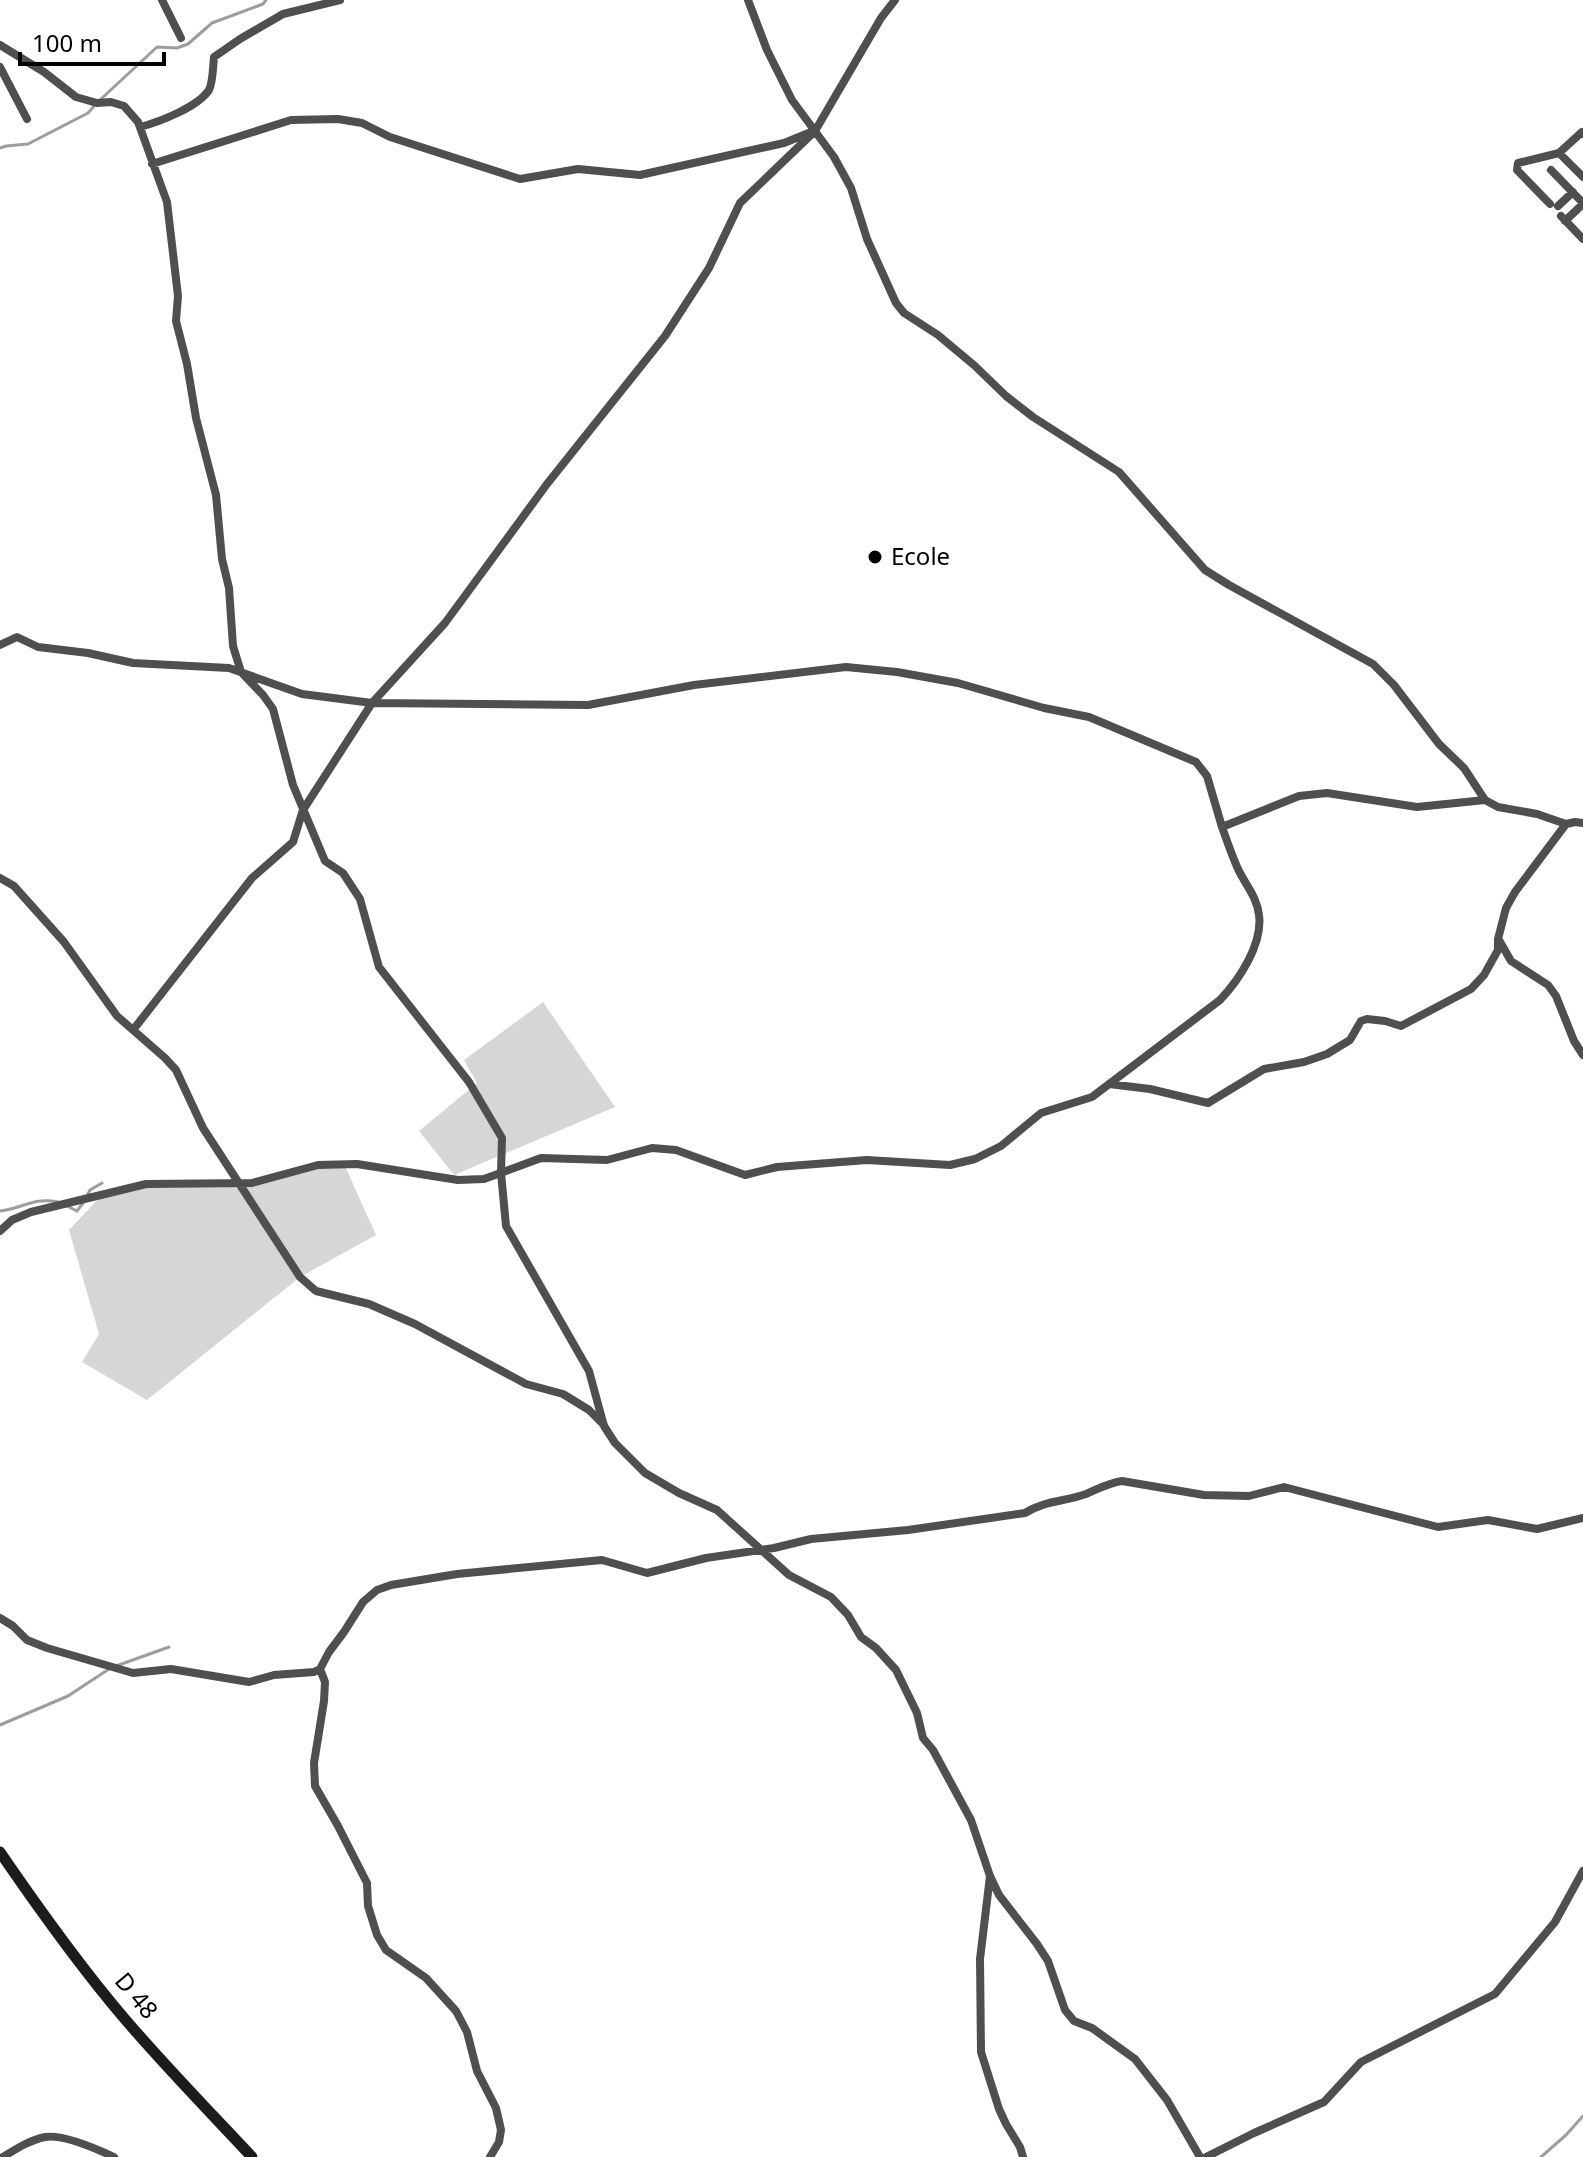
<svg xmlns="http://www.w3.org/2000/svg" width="1583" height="2157" font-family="'Noto Sans',sans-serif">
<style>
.green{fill:#d6d6d6}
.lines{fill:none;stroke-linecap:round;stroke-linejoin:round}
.stream{stroke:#9d9d9d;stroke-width:3}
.street{stroke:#4f4f4f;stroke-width:8}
.secondary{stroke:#1c1c1c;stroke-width:11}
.poi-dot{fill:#000;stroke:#fff;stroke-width:3}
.labels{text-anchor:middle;stroke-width:6;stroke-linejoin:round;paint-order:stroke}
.poi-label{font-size:24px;fill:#000;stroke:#fff;text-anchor:start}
.street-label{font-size:24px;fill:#000;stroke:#fff}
</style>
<rect width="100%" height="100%" fill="#fff"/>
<path class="green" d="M543,1002l72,105 -161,68 -35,-44 58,-48 -13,-23z
M344,1164l32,71 -76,42 -153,123 -65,-38 17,-28 -30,-104 32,-34 45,-12 106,-1 66,-18z"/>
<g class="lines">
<path class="stream" d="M101,99l56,-52 20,1 11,-4 24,-21 51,-19 3,-4
M0,148l6,-2 22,-2 60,-31 7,-8
M87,1196l3,-6 12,-7
M65,1205l12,6 6,-8
M0,1211c24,-3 33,-14 58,-9
M116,1666l53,-19
M0,1725l68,-29 41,-27
M1541,2157l25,-22 17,-19"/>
<path class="street" d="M162,0l19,38
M748,0l19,50 25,50 42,57 17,31 16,51 29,64 8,10 34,22 37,31 31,30 27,21 86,55 86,98 24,15 144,79 21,21 45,59 25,24 21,32 13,7 39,7 29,10
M0,45l44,27 32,25 21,6 14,-1 13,4 14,16 29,80 11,94 -2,25 11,43 9,54 20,77 6,64 7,29 4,58 8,26 22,23 10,14 20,76 32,76 18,12 17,26 19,68 90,115 33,56 -1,35 5,53 83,145 15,55 11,17 30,30 34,20 38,17 72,65 42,22 17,18 13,22 15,11 20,22 21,43 6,25 10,12 38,70 19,56 9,19 38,49 11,17 17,49 9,11 18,7 43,31 32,41 33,57
M0,67l27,52
M140,127c19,-5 58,-20 69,-37 4,-8 4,-24 5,-33l26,-18 43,-25 57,-14
M1559,153l24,24
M152,164l139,-44 47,-1 24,4 28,14 130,42 58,-10 62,6 144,-32 27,-11
M1551,170l32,33
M1550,204l-33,-34 1,-7 41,-10 23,-21 1,2
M1558,206l15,-14
M1561,216l22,23
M1565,221l18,-17
M0,645l17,-8 21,10 50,6 45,10 96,5 73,26 70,9 216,2 106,-20 152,-18 51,5 61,11 86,25 45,9 107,45 11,14 15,51 77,-31 28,-3 90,14 68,-7
M0,878l14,8 50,56 53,74 48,42 11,12 27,58 97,149 16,14 53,13 46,20 111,60 37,10 26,16 15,15
M1499,940l12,21 37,24 8,11 18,45 9,14
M133,1030l119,-152 41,-36 10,-32 69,-107 73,-80 102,-139 118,-148 44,-68 31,-65 75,-72 66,-113 14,-18
M1109,1084l41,5 58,14 56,-34 40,-7 23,-8 23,-14 11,-19 6,-2 18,2 16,5 70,-37 13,-14 14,-25v-11l8,-31 9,-16 51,-68 9,-2 8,1
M0,1231l12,-11 19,-8 115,-28 106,-1 66,-18 39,-1 101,16 26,-1 57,-21 66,2 45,-12 24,2 69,25 32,-8 90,-7 83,5 25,-6 26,-13 40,-33 51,-16 128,-97c19,-20 43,-56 39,-85 -2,-18 -14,-31 -21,-46 -6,-13 -11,-28 -16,-42
M0,1618l13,8 14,14 20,8 86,25 38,-4 78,13 25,-7 40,-3 6,-3 9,-17 15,-20 19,-30 14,-12 14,-5 66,-11 145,-14 45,13 59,-15 68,-10 37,-9 97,-9 117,-17c21,-13 39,-11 61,-19 12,-5 22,-11 36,-13l82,14 45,1 35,-9 154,40 50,-7 49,9 46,-11
M320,1669l5,13 -1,19 -10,62 1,23 23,40 29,57 1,23 9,29 9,15 40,28 30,33 11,21 10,39 19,37 5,22 -2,12 -9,15
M990,1876l-10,83 1,93 18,57 7,15 14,23 3,10
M3,2157c13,-8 27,-17 42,-20 19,-3 52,12 69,20
M1206,2157l48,-24 70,-31 37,-40 134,-68 60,-72 28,-51"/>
<path class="secondary" d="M0,1852c39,57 79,113 124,166 41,48 85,93 128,139"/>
</g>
<circle class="poi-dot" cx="875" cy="557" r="8"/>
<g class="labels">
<g class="poi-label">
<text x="891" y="565">Ecole</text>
</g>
<g class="street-label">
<text transform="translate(136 1996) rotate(50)" y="8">D 48</text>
</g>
</g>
<path d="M20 52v12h144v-12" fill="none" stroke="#000000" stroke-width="4"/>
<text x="32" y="52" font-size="24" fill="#000000" stroke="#ffffff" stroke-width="6" paint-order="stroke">100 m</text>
</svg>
